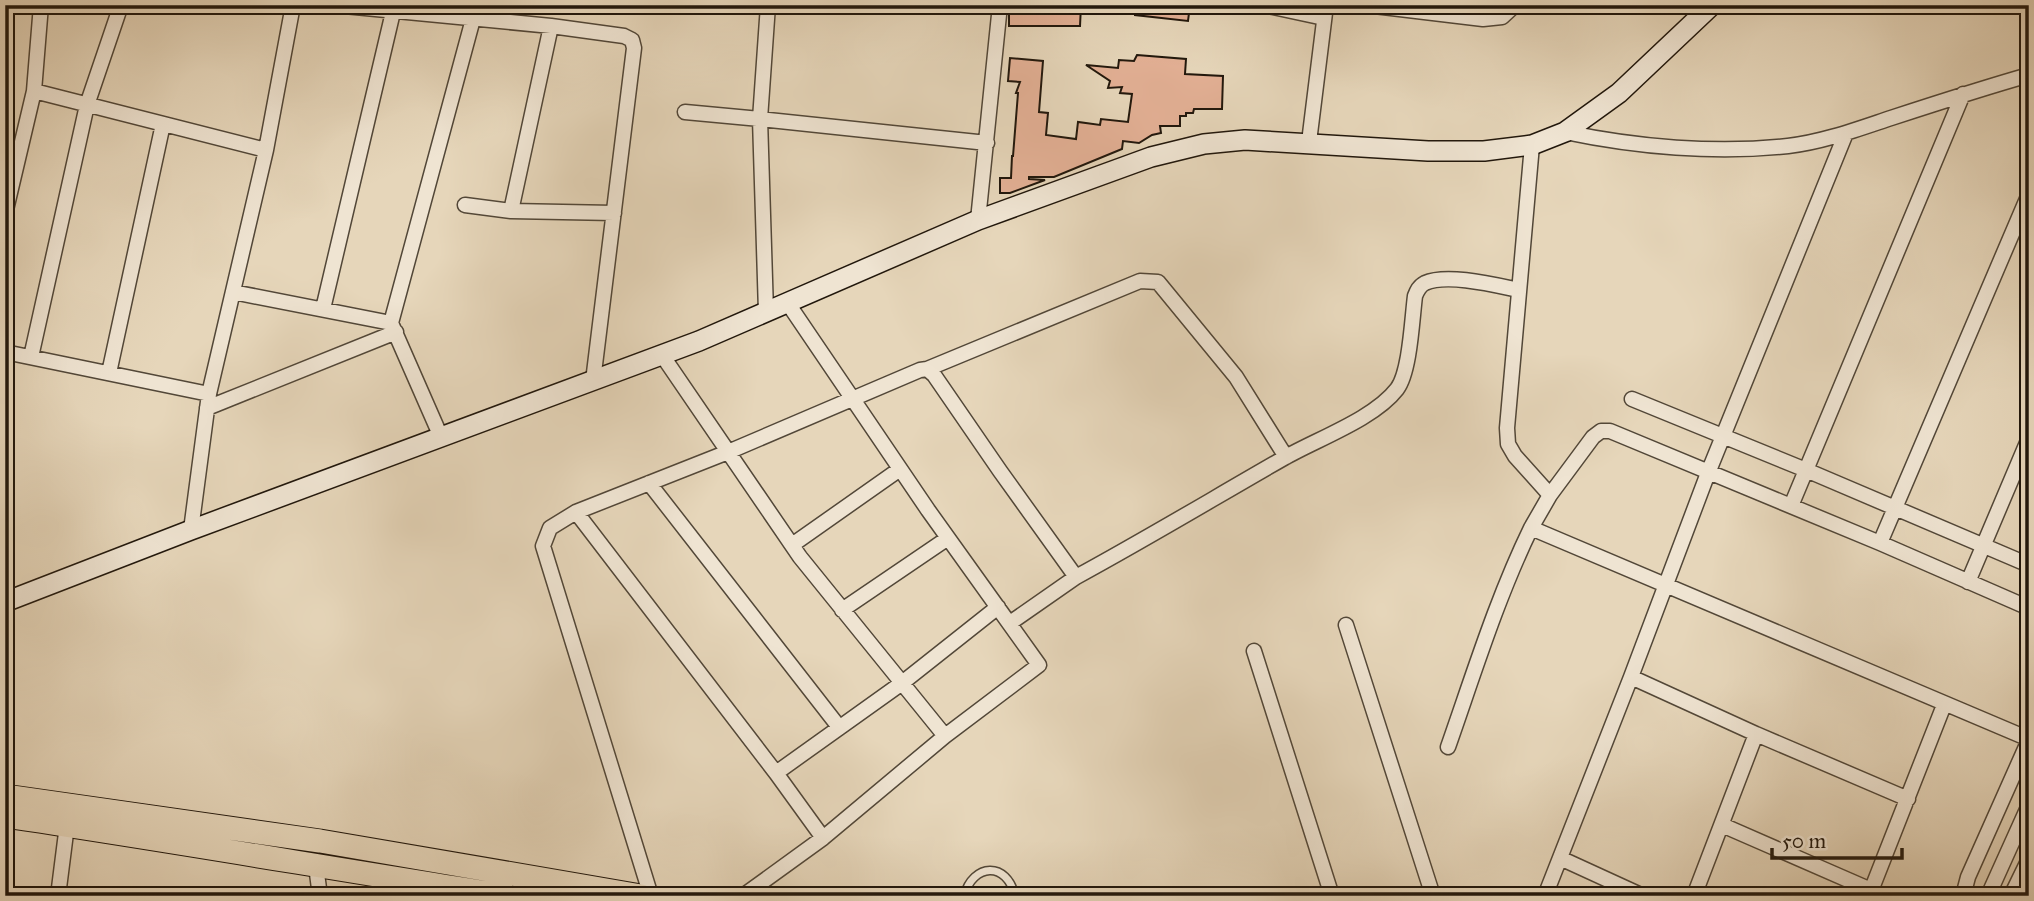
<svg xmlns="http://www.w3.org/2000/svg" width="2034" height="901" font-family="'IM FELL Great Primer',serif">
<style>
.building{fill:#e3b095;stroke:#21170c;stroke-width:2}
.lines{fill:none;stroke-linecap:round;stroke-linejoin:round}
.lane-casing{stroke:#524738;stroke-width:10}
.street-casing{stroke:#524738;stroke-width:17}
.secondary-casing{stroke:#21170c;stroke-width:22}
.primary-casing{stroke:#21170c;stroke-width:25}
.lane{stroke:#efe4d2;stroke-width:7}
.street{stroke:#efe4d2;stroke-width:14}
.secondary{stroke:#efe4d2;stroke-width:19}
.primary{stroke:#e6d6ba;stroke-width:23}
</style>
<rect width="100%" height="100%" fill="#e6d6ba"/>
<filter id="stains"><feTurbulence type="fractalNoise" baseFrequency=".00286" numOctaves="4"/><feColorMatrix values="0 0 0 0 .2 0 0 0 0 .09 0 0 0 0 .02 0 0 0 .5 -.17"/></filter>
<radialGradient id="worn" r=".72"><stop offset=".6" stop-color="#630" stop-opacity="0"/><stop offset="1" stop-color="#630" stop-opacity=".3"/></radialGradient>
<path class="building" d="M1019,5h62l-1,21h-71v-16z
M1135,5h55l-2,16 -53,-6z
M1137,55l49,4 -1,15 38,2 -1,33h-28l-1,4h-7v3h-6v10h-20l1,7 -9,2 -13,8 -16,-2 -1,8 -68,28h-25v2l16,1 -35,13h-10v-15h11l1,-22h1l5,-63h-2l4,-11 -12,-1 2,-23 33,3 -4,51 9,1 -2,22 30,4 2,-17 22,3 1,-6 27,3 4,-28 -12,-1 2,-6 -14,1 2,-7 -24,-16 32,3 1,-8 15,1z"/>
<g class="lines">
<defs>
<path id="lane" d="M964,896c9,-33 43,-35 51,0"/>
<path id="street" d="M334,5l217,21 73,10 8,4 2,8 -41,333
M1264,5l60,13
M1366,5l117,14 19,-2 13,-12
M34,91l7,-86
M685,112l75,7 8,-114
M1565,132c71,15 151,22 223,14 35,-4 70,-17 103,-28 46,-15 92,-30 138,-43
M1309,142l17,-137
M1532,145l-25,283 1,16 7,12 35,39 -19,33 498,211
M266,150l27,-145
M465,205l46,6 103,2
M511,211l40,-185
M5,214l29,-123 232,59 -57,244
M978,220l22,-215
M233,292l158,31 50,114
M787,302l141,208 111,155 -94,71
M323,309l70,-297
M766,312l-6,-193 227,24
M391,323l82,-304
M5,352l204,42 -18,136
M662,355l138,202 145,179 -122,102 -80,58
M31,357l56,-252 34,-100
M927,369l213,-88 18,1 78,95 50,80
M109,373l54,-249
M1632,399l174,71 223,95
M207,408l189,-76
M649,483l190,244
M1550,495l43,-58 8,-6h9l270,112 149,65
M1791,506l172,-412
M576,512l200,261 47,65
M1880,543l149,-349
M792,545l108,-76
M1076,577c70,-38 138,-79 208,-119 33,-19 90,-39 113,-69 13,-17 15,-70 18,-93 2,-5 4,-10 10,-13 22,-10 70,2 94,7
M1968,582l61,-144
M842,610l106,-72
M1346,625l87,271
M1254,651l78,245
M1631,677l125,57 152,65
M1448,747c26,-74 49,-149 83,-219
M776,773l126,-90 96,-76
M1722,825l149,65
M1560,858l83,38
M316,866l4,30
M397,879l6,17
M58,896l9,-71
M651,896l-108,-350 7,-18 26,-16 152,-60 192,-82 7,-1 7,6 66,96 76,106 -66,46
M1545,896l86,-219 77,-204 138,-340
M1694,896l62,-162
M1869,896l75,-191
M1963,896l5,-19 61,-137
M1988,896l41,-91
M2011,896l18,-37"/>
<path id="secondary" d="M5,602l186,-72 508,-189 279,-121 173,-63 53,-13 41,-4 183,11h56l48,-6 33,-13 54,-39 93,-88"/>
<path id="primary" d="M5,796l315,45 321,55
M5,816c168,25 335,54 502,80"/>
</defs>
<use href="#lane" class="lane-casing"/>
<use href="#street" class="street-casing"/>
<use href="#secondary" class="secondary-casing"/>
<use href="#primary" class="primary-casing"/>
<use href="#lane" class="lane"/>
<use href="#street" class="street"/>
<use href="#secondary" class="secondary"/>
<use href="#primary" class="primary"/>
</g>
<rect width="2034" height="901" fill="none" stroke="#e6d6ba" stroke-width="28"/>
<rect x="7" y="7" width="2020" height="887" fill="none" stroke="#21170c" stroke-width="3.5"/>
<rect x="14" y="14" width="2006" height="873" fill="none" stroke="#21170c" stroke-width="2"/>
<path d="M1772 848v10h130v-10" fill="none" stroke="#21170c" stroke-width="3.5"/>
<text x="1782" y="848" font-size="21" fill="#21170c" stroke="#efe4d2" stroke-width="5" paint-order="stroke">50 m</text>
<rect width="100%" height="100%" filter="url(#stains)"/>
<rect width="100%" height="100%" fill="url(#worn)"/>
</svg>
